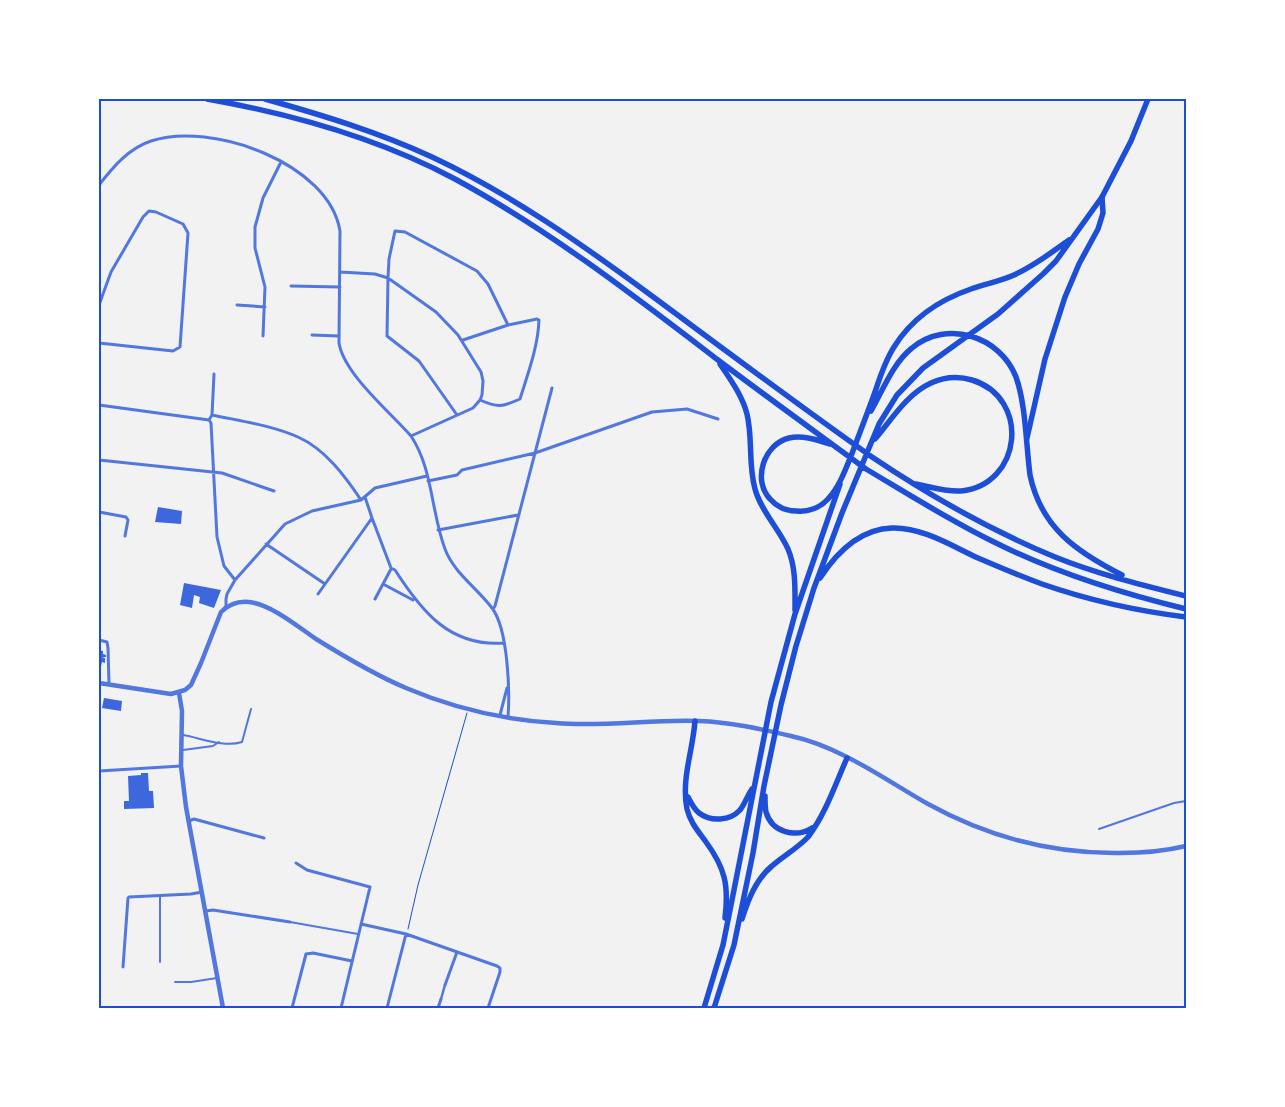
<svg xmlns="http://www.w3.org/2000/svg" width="1285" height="1107" font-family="'Titillium Web',sans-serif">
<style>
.building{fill:#3d67dc}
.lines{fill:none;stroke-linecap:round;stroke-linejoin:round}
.path{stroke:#1d4ed8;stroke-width:1}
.service{stroke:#5277de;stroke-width:2}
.pedestrian{stroke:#5277de;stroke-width:2.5}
.minor{stroke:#5277de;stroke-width:3}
.tertiary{stroke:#5277de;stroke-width:4.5}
.primary{stroke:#1d4ed8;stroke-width:5.5}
.trunk{stroke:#1d4ed8;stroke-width:5.5}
.neatline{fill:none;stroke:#1d4ed8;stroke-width:2}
</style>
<rect width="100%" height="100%" fill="#f2f2f2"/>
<path class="building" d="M158,507l24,4 -1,13 -26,-2z
M184,583l37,7 -7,18 -15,-5 1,-6 -6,-2 -2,13 -12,-3z
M99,650l4,1v3l3,1v2h-4l3,1v5l-3,-1 -1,4 -2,-1z
M104,698l18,3 -1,10 -19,-3z
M141,773h7l1,18h4l1,17 -30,1v-8h5l-1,-25 13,-1z"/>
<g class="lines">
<path class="path" d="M408,929l10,-44 49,-172"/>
<path class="service" d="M183,735c18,3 41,13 59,7l9,-33
M183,750l30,-4 6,-4
M1099,829l75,-26 12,-2
M160,896v66
M290,922l68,12
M175,982h16l26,-4"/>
<path class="pedestrian" d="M441,999l4,-14"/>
<path class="minor" d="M99,185c14,-18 30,-37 52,-44 60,-20 178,22 189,90l-1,112c5,31 51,69 72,93 22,33 20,76 34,113 9,24 32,39 47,59 16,21 18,83 16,109
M340,272l35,2 13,4 48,34 22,23 23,37 2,9 -1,14 -2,5 -7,8 -62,28
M291,286l49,1
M99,305l12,-33 32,-55 6,-6 7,1 27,12 5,9 -8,114 -7,4 -74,-8
M237,305l28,2
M312,335l27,1
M263,336l2,-49 -10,-39v-21l8,-29 18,-36
M463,340l45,-15
M214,374l-2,41 -3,5 2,3 6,114 7,29 11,14
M99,405l110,15
M212,415c28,6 59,10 86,22 27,12 47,39 63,63
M457,415l-38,-54 -32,-25 1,-58 1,-19 6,-28 10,1 72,39 11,13 20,41 29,-6 2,1c-1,27 -11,53 -19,79 -18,8 -22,9 -40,1
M99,460l123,13 52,18
M428,481l29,-6 5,-5 73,-17 117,-41 35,-3 31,10
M99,512l27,5 2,3 -3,16
M372,518l19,50 4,2c27,42 55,77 109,73
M438,530l80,-15
M266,544l59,40
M391,569l-8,15 30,16
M318,594l54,-76 -7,-21
M375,599l8,-15
M226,607v-8l1,-5 8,-14 50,-56 27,-13 49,-11 14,-12 52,-12
M493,609l2,-3 57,-218
M99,640l8,2 1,6 1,36
M500,715l7,-27
M99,771l82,-5
M189,821l5,-2 70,19
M296,863l11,7 63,17 -29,121
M206,911l7,-1 77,12
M361,924l45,10 91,32 3,2v4l-12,36
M123,967l5,-69 1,-1 62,-3 11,-2
M445,985l12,-33
M292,1008l14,-54 7,-1 39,8
M387,1008l19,-74
M438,1008l3,-9"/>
<path class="tertiary" d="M99,683l72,11 14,-4 6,-5 10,-22 20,-51c7,-7 17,-11 28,-10 23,3 48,24 67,37 29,18 59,36 90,49 47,20 99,32 150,35 48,4 96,-4 143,-2 31,1 62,8 92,15 50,11 93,43 137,68 60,33 124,50 192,49 22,0 45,-2 66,-7
M179,693l3,18 -1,55 5,41 37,201"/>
<path class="primary" d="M1027,438l18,-79 20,-62 14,-33 19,-35 5,-16 -1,-16 29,-56 17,-42"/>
<path class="trunk" d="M207,99c85,15 171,39 248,80 94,51 178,116 263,181 49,37 99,73 148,109 42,25 83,51 126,72 61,31 128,52 194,68
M265,99c57,16 113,33 167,58 79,37 151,88 220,139 73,54 146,109 220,161 58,39 118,73 183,100 42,17 87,28 131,39
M720,364c10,15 22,31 27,50 6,25 1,50 8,75 6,22 24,40 33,60 8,19 7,40 7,61
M871,411c12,-21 22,-48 41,-63 35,-29 88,-12 104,29 10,28 10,68 14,98 11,53 47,77 92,100
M875,439c17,-20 32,-45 56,-56 13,-6 28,-7 41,-3 59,18 50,105 -11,111 -15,1 -30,-4 -45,-7
M830,444c-13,-4 -27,-9 -41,-6 -25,6 -37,42 -19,61 7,8 17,12 27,12 11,1 23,-3 31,-12 11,-12 17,-28 23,-43 8,-21 16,-42 24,-64 5,-15 10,-31 19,-45 18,-29 45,-47 77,-58 14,-5 30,-8 43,-14 20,-9 37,-22 55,-35
M820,578c17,-26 40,-49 72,-50 30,-1 60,18 86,30 21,9 42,18 64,26 46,16 95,27 144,33
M695,721c-2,29 -14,58 -8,88 3,13 11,22 19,33 19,26 23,43 19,76
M765,796c0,5 0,11 1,16 6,21 30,26 46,16
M688,797c3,6 6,12 11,16 12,9 31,8 41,-3 5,-6 7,-14 12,-21
M742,919c6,-19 14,-40 30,-53 11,-10 26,-18 36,-29 18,-24 27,-52 39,-79
M704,1008l19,-63 9,-45 39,-198 24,-88 45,-130
M714,1008l20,-63 19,-92 11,-67 17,-81 15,-59 18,-58 28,-75 37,-89 18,-29 26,-27 75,-54 45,-40 13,-13 46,-64"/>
</g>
<rect width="1285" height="1107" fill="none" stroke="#ffffff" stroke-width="200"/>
<rect x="100" y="100" width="1085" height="907" class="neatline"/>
</svg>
